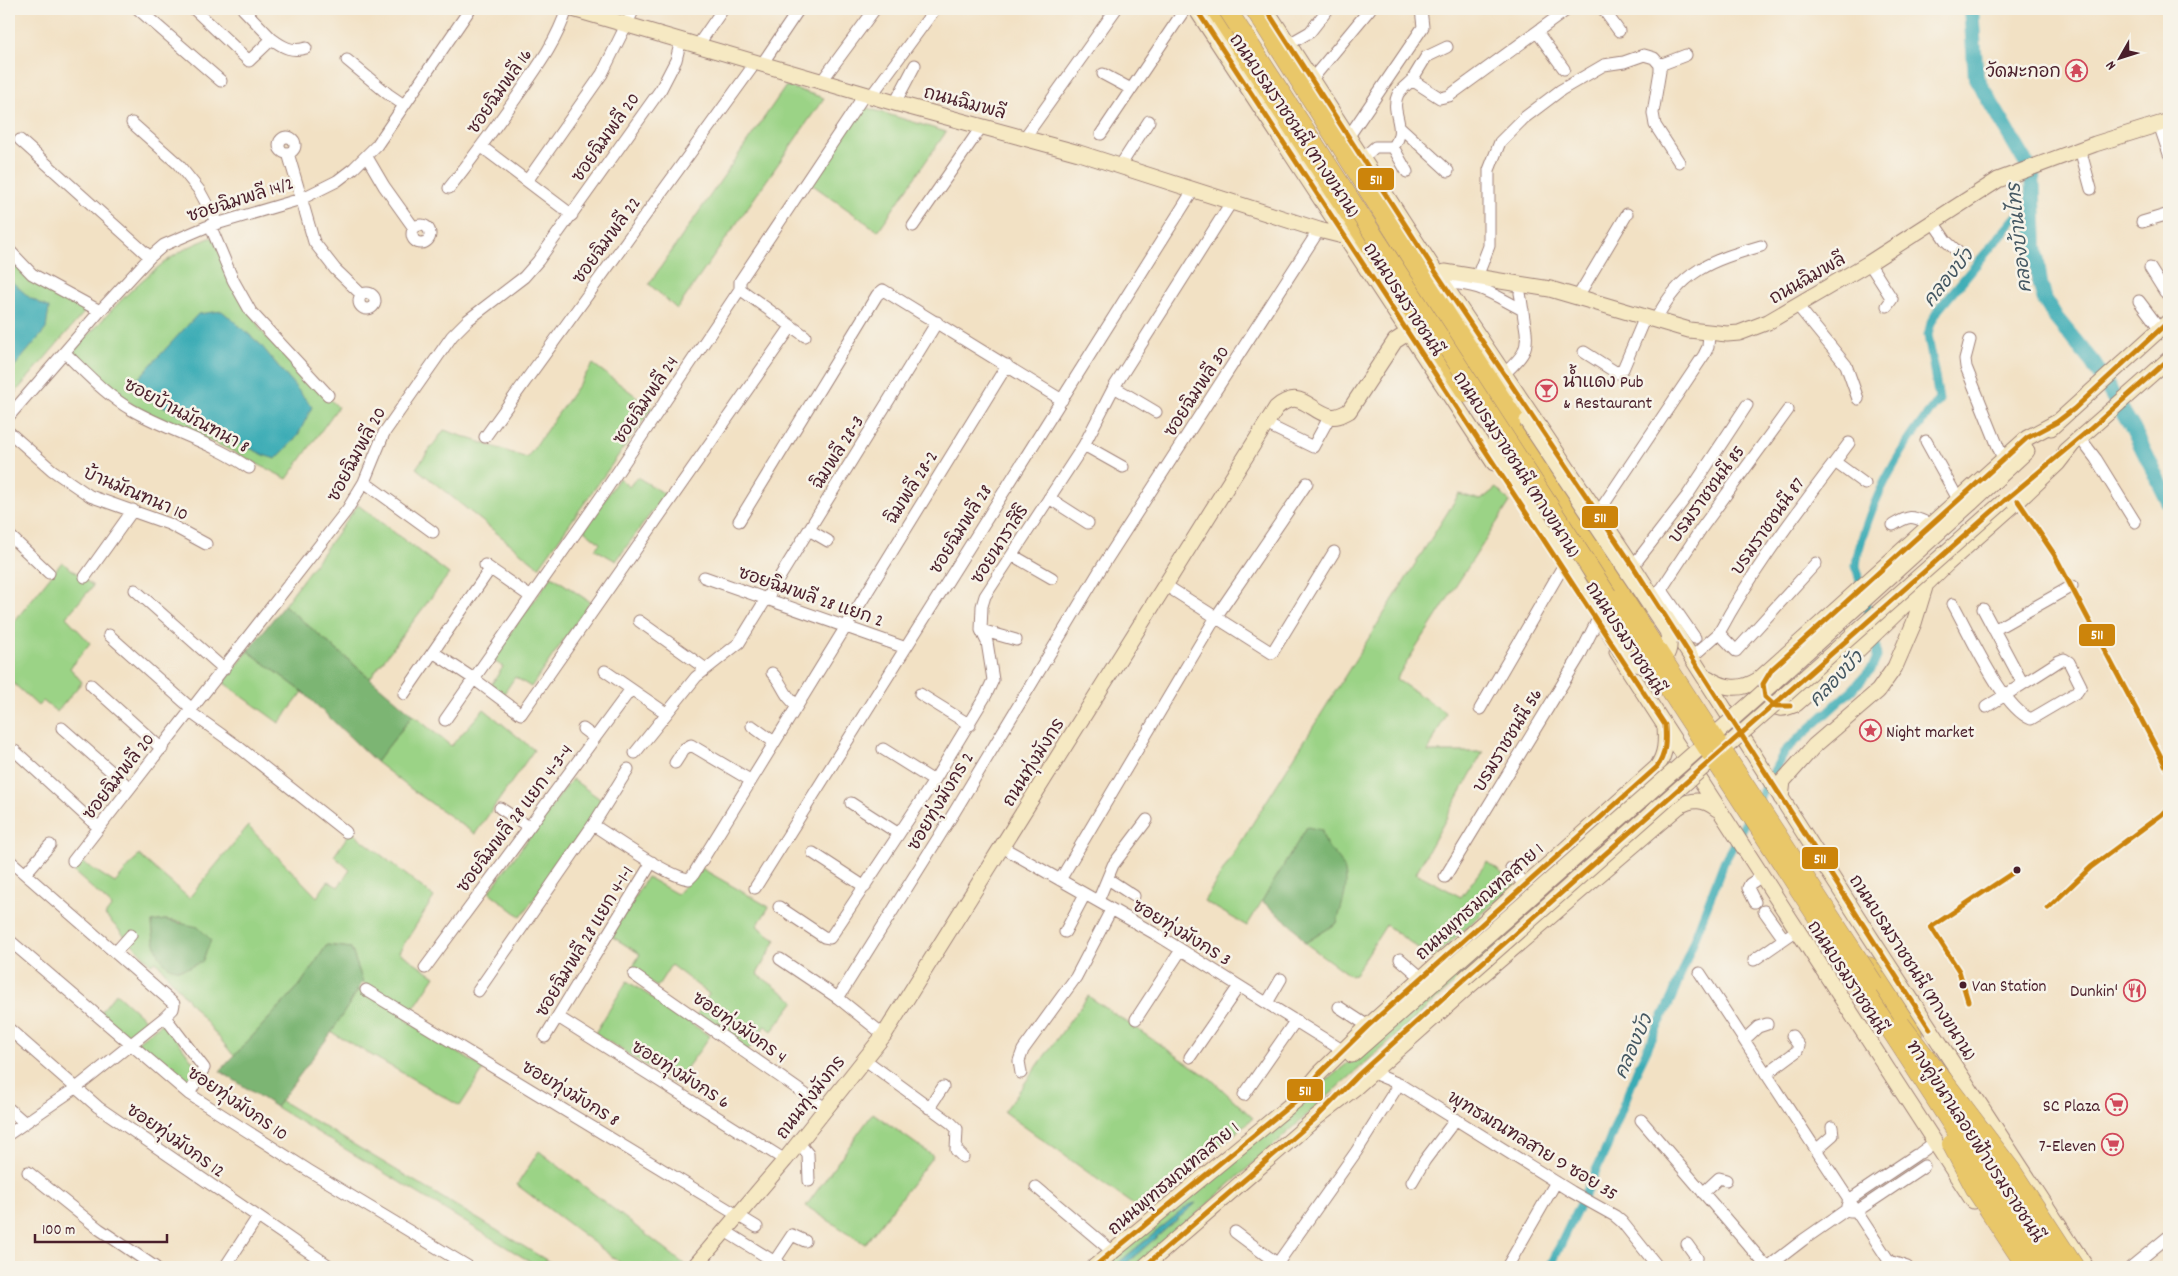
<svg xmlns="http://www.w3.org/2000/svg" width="2178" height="1276" font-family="Dekko,'Playpen Sans Thai',sans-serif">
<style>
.green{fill:#9bd386;stroke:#727958;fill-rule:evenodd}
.forest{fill:#7cb573;stroke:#636a4f}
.water{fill:#3bacb5;stroke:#426670}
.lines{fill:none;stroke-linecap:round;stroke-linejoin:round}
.canal{stroke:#3bacb5;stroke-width:9}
.river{stroke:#3bacb5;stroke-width:16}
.street-casing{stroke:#9e8078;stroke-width:13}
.secondary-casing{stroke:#9e8078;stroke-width:17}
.primary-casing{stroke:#9e8078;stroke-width:19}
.street{stroke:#fff;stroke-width:11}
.secondary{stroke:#f6e9c3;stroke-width:15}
.primary{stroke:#e9c769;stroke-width:18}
.secondary-bridge-casing{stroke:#9e8078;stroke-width:17;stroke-linecap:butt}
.primary-bridge-casing{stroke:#9e8078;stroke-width:19;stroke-linecap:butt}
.secondary-bridge{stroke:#f6e9c3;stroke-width:15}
.primary-bridge{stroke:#e9c769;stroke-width:18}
.bus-1-casing{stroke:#f7f3e8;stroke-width:9}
.bus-1{stroke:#cc840b;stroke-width:5}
.bus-dot{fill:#4a1f2b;stroke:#f7f3e8;stroke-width:2}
.labels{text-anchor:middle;stroke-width:5;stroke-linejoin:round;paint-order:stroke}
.bus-label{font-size:17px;fill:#4a1f2b;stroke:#f7f3e8;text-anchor:start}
.poi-label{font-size:18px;fill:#4a1f2b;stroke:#f7f3e8;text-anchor:end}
.street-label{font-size:18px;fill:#4a1f2b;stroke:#f7f3e8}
.water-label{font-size:19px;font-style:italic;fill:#445762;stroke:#f7f3e8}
.line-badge{stroke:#f7f3e8;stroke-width:2}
.badge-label{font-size:14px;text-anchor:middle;font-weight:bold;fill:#fff}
</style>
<rect width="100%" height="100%" fill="#f7f3e8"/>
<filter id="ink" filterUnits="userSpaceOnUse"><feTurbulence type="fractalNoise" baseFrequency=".02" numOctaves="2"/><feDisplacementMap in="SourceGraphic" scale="10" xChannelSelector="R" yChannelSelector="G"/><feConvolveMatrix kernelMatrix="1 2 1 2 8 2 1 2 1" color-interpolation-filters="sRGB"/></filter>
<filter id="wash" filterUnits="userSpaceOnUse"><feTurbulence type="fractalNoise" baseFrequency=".0096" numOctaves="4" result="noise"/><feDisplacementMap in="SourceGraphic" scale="20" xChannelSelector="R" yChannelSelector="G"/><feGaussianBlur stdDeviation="1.12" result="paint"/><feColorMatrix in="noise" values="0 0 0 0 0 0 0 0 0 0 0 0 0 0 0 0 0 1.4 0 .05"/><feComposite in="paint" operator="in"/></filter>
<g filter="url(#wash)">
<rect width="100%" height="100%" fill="#f2e1c4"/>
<path class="green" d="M786,86l38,12 -147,211 -28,-25z
M864,107l82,25 -68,99 -68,-48z
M212,237l48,92 12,15 66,63 -51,72 -55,-28 -98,-45 -62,-53c34,-36 65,-75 108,-101 9,-6 21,-10 32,-15z
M9,261l19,16 59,32 -78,91z
M593,364l59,44 -113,159 -123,-99 28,-38 83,28z
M637,477l28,17 -49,67 -21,-12 5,-6 -16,-13 35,-52 10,9z
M1496,488l14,14 -114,177 50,34 -18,39h55l-67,121 45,24 26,-35 29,22 -84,74 -46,-33 -31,49 -6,1 -44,-32 32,-20 6,-57 -19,-23 -17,-16 -60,99 -43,-25 255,-407 22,6z
M358,505l91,69 -79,104 -86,-73z
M62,562l31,24 -27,31 24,26 -20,25 12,14 -25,30 -14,-11 -5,5 -29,-27v-51z
M552,576l38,26 -59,85 -16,-10 -12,18 -12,-10 12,-18 -12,-8z
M248,651l55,41 -24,31 -55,-40z
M484,709l50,41 -59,84 -64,-45 -35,-27 37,-47 38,31z
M572,779l31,22 -82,116 -32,-25z
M1668,784l5,15 -215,181 -303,271 -20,16h-13l73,-63 -6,1 -76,62h-11l301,-250z
M248,826l69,71 11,-16 10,6 12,-17 -16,-14 17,-25 83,66 -35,55 36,24 -29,44 78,49 -24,37 -129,-74 28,-43 24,14 -20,-21 -12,-34 -24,-3 -27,40 -66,71 -78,-95 -5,3 -46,-49 7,-9 -38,-34 8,-10 33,21 24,-28 50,43zM165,920l17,2 -13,45c-12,-15 -16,-26 -17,-45z
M701,868l68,39 -12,19 19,14 -19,34 38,27 -23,30 -7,-5 -18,26 -50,-37 12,-21 -38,-29 -14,22 -26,-17 9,-16 -29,-18 36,-59 30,17z
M627,981l83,55 -35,48 -80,-51z
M116,993l32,29 -20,15 -28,-24z
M1088,996l123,83 42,39 -110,94 -139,-100z
M164,1022l35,48 -12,16 -50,-44z
M281,1101l277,166h-19l-263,-160z
M873,1113l60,43 -68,88 -59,-38z
M539,1151l145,113 -3,3h-55l-109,-82z"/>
<path class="forest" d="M284,605l129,110 -37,47 -73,-70 -55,-41z
M1307,827l15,3c3,21 13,20 21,36 8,18 -2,40 -6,57l-32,20 -11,-16 -32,-26z
M165,920l33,7 13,13 -9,22c-6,2 -13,6 -19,7 -25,4 -30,-30 -31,-47z
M327,945l24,3 12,34 -32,51 -55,74 -56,-36 80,-86z"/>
<path class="water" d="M9,279l21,19 19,10 -3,21 -37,44z
M222,311l38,33 52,63 -15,30 -21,22 -10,-3 -128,-62 -4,-11 64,-69z
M1196,1203l-74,64h-9l76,-62z"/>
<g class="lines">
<path class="canal" d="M1550,1267l57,-120 30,-77 35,-73 52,-135 61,-111 69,-63 18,-20 5,-11 -1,-12 -20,-79c1,-13 5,-25 9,-37 16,-49 42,-90 74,-129l-11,-65 3,-12 7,-13 94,-112"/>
<path class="river" d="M1971,9l5,69 56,95 3,74 5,36 5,17 11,18 37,45 40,66 36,73"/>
</g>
</g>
<g filter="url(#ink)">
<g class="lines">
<defs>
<path id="street" d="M138,9l83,72
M194,9l55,52 23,-22 -29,-30
M1603,9l16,22
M1537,32l27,37
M272,39c12,9 20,13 34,9
M1289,44l21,-12 18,-23
M698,45l25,-36
M347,60l41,34 16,11
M762,64l37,-55
M1660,65l26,-10
M1103,74l28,15
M1312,79l58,-70
M1412,80l14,-23 21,-10
M821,82l54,-73
M871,96l64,-87
M895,103l20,-38
M132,123l46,41 21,26 18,33
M2159,124l10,30
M1400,127l48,44
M1101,134l84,-125
M1349,136l74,-109 -2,-18
M1025,137l91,-128
M279 145a8 8 0 1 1 16 0a8 8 0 1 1-16 0Z
M20,140l130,117
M482,147l90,68
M1393,147l14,25
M2080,149l11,40
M288,153l26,89 21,27 27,26
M367,157l17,29 30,42
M1363,158l12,-11h18c16,-19 -4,-34 5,-53 3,-5 10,-10 14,-14l28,18 9,-2 119,-87
M1120,166l29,-45
M527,181l75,-107 32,-65
M449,188c23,-29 45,-59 67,-90 20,-29 40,-55 51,-89
M1933,222l13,19 12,11
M2142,222l27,-8
M412 234a9 9 0 1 1 18 0a9 9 0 1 1-18 0Z
M210,225l23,55 18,32 77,83
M913,226l69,-100
M9,250l23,24 68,37
M1869,263l23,36 -5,7
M2150,268l15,24 4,4
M1477,277l12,-31v-76l11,-28 24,-24 37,-28 43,-25 20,-3 20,-7 10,3 6,7v6l-7,42 2,12 24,37
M1444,284c33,-3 51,12 79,26
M740,289l65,47
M359 301a8 8 0 1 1 16 0a8 8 0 1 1-16 0Z
M1577,298l50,-84
M2139,301l21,28
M1797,305l49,60 12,34
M1655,321c26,-51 55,-60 106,-75
M1970,340l-5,19 1,8 37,92
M1584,352l33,21 6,-4 22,-52
M65,353c21,20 42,43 67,57 39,22 80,32 117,58
M1505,373c17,-16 25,-23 20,-48 -2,-11 -3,-22 -5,-32
M1114,387l42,25
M9,416l91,-105 50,-54 14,-12 42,-18 95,-28 36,-18 17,-13 23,-23 93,-136
M1266,424l47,23 17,-31
M9,432l43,38 38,26 79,28 37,20
M485,437l266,-368 3,-7
M2080,438l16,21 39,63
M1926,441l32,58
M1084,445l39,22
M1835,462l30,22
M364,482l69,50
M1049,498l39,25
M1598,513l106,-158 4,-8 1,-14
M739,521l138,-226 6,-5 179,110
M1893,525c18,-11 19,-9 37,-1
M809,530l19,11
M9,535l40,38
M1012,555l40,23
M485,565l46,32
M1633,566l54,-70 60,-91
M85,577l48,-67
M704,577l202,71
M1165,585l107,68 62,-101
M1661,589l34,49
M135,590l89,79
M1655,599l46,-70 87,-119
M1953,604c16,28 49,104 78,115l46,-27 4,-6 -12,-24 -5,-3 -5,2c-24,16 -49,31 -73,46
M1983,609l40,75
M639,621l67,48
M981,630l35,10
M1994,630l78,-44
M1719,633c36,-68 84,-128 130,-190
M109,635l83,74
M433,652l41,27 47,35 270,-387
M1692,657l27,-24 17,18 80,-88
M605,671l61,42
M772,673c11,10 12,24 25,32
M91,685l71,64
M404,694l86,-125
M920,694l50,31
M1480,709l82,-141
M190,712l50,36 106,84
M445,720l160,-229 135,-202v-8l125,-187
M752,726l22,16
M62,728l68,60
M583,729l12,9
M883,749l51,32
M15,751l84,77
M635,753l61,-76 43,-34 198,-321
M675,763l9,-14 7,-4 59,35
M851,803l48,31
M500,808l29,19
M593,825c21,13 75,52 96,54l4,-4 314,-510
M1002,847l157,89 183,114
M813,853l52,34
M9,860l165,144 -1,5 -8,8 -85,68 -71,49
M73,861l274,-351 17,-28 20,-49 68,-97 16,-16 56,-43 14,-16 123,-172 15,-29 5,-20
M1511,868l14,18
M25,874l25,-29
M1445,877l134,-220 18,-36
M1108,879l26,17
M1060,880l156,-263 91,-134
M755,888l439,-699
M1098,901l15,-36 34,-45
M1755,902l-7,-14 2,-4 12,-8
M779,907l45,30 6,1 104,-157 52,-86 7,-15 -6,-38 -6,-12 1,-24 3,-10 99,-151 30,-58 118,-186
M1764,911l20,28
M1065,932l20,-38
M9,940l180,154 119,76 161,97
M115,953l16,-18
M780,959l58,39
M1400,959l22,19
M1754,960l43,-30
M425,968l206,-279
M1700,973l193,294
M634,975l191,133
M366,990l391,237
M478,991l115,-166 35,-56
M1267,1003l14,-24
M1339,1007l29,19
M165,1017l39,51 -15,26
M558,1017l227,143
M1136,1019l45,-69
M9,1029l89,78 233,160
M884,1035l-46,-37 117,-187 145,-241 219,-340
M545,1037l107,-175
M1744,1040l14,-13 9,-3
M1190,1057l49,-71
M864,1059l87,64 6,6 -1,21 7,7
M1021,1073l-2,-12 4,-11 53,-73 35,-67
M1373,1073l26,11 173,108 43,24 7,6 36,45
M1766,1074l31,-23 2,-5 -7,-10
M1244,1095l52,-75
M929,1108l14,-21
M9,1109l16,14
M1641,1120l126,147
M798,1142l10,12 1,27
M1816,1150l17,-15 -1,-8
M1920,1153l15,-11
M28,1172l71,57 56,38
M1412,1182l13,-22 31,-41
M1036,1187l77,65
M1703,1193l16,-15 7,2
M1847,1206l2,-6 67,-45
M1850,1211h7l67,-45
M725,1231l58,36
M1235,1232l47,35
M1687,1244l10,14 -8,9
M1889,1261l18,6
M774,1262l18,-27 13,6
M225,1267l32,-49
M1275,1267l81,-115 43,-68
M1507,1267l49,-85
M1768,1267l35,-27 43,-30
M2131,1267l38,-31"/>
<path id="secondary" d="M573,9l322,94 184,50 240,77 28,7
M1196,9l298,454
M1266,9l171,265 196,292 238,372 215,329
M1437,274l8,-2 105,17 139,41 38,4 12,-1 29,-11 101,-59 129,-83 97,-36 74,-23
M2051,428l118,-107
M2065,451l104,-92
M1971,503l56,-52
M1617,652l356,549
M1708,678c17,11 32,13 50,2l269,-242 30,-16
M1764,681c-5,11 4,25 16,27 6,1 11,-2 16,-4l59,-51 92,-89 71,-63 40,-38 14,-18
M1781,798l2,-17 16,-18 15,-17 64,-55 17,-24 19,-44 11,-36
M1352,1055l102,-90
M1299,1098l21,-25 48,-47 289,-259c9,-13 9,-25 8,-41
M694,1267l91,-107 99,-125 392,-627c24,-21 32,2 54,8 7,2 13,-2 19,-5l46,-70 14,-9 5,7
M1094,1267l211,-174
M1144,1267l172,-149 40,-31 111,-99 211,-181c14,-9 26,-8 39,2"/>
<path id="primary" d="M1215,9l251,384
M1254,9l171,272 213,327
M1869,966l44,68
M2020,1199l36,55"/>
</defs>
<use href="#street" class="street-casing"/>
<use href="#secondary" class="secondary-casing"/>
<use href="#primary" class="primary-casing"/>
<use href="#street" class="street"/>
<use href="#secondary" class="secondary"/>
<use href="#primary" class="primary"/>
<defs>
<path id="secondary-bridge" d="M1490,447l79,120 54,88c23,23 55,8 44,-24l-140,-210
M1454,965l299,-264 218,-198
M1464,979l540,-478"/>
<path id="primary-bridge" d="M1227,9l817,1258
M1622,596l252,387
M1901,1024l110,145 64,98
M1951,1144l25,47 50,76
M2043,1244l15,23"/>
</defs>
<use href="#secondary-bridge" class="secondary-bridge-casing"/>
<use href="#primary-bridge" class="primary-bridge-casing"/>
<use href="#secondary-bridge" class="secondary-bridge"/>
<use href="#primary-bridge" class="primary-bridge"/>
<defs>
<path id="bus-1" d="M1266,9l171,265 196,292 297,463
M2018,501l36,53 115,218
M1790,706h-15l-10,-9 -2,-13 9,-15 255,-231 30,-16 17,-13 95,-88
M2048,908l43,-41 78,-58
M1931,927l86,-57
M1931,927l28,44 9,30
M1094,1267l205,-169 21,-25 48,-47 289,-259c9,-13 9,-26 8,-42l-469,-716
M1144,1267l172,-149 42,-43 106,-96 540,-478 84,-70 81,-72"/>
</defs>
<use href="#bus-1" class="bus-1-casing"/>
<use href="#bus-1" class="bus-1"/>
</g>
</g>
<defs>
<symbol id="temple-ring" viewBox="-11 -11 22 22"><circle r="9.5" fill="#f7f3e8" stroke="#d1495b" stroke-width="1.5"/><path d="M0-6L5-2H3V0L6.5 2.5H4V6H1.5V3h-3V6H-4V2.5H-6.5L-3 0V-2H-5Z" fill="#d1495b"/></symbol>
<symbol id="bar-ring" viewBox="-11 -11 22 22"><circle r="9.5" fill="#f7f3e8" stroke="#d1495b" stroke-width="1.5"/><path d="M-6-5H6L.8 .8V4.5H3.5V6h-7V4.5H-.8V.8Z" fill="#d1495b"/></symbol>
<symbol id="sight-ring" viewBox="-11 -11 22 22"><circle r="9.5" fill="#f7f3e8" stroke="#d1495b" stroke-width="1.5"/><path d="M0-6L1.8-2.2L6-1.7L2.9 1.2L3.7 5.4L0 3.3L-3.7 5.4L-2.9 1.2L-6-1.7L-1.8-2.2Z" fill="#d1495b"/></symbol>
<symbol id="restaurant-ring" viewBox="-11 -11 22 22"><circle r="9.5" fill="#f7f3e8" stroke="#d1495b" stroke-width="1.5"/><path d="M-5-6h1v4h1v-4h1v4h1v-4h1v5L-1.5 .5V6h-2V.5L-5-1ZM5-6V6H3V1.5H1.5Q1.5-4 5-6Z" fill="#d1495b"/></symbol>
<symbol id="supermarket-ring" viewBox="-11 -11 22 22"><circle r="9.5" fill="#f7f3e8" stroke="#d1495b" stroke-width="1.5"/><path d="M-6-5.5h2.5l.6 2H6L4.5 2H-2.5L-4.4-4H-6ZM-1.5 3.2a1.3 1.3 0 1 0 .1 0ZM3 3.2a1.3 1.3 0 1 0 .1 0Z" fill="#d1495b"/></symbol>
</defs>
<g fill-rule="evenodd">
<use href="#temple-ring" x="2064" y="58" width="25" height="25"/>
<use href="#bar-ring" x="1534" y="378" width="25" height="25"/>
<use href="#sight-ring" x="1858" y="718" width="25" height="25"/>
<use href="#restaurant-ring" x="2122" y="978" width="25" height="25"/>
<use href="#supermarket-ring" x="2104" y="1092" width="25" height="25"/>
<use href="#supermarket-ring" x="2100" y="1132" width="25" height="25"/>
</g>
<g class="bus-dot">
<circle cx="2017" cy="870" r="4.5"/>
<circle cx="1963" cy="985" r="4.5"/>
</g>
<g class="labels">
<g class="bus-label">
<text x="1972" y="991">Van Station</text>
</g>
<g class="poi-label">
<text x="2061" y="77">วัดมะกอก</text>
<text x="1563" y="387" text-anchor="start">น้ำแดง Pub<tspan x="1563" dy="21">&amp; Restaurant</tspan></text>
<text x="1886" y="737" text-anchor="start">Night market</text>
<text x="2118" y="996">Dunkin'</text>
<text x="2100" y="1111">SC Plaza</text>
<text x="2096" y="1151">7-Eleven</text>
</g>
<g class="street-label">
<text transform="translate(499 91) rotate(-55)" y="6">ซอยฉิมพลี 16</text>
<text transform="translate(965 102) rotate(15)" y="6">ถนนฉิมพลี</text>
<text transform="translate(1295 125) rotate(56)" y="6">ถนนบรมราชชนนี (ทางขนาน)</text>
<text transform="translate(605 137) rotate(-55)" y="6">ซอยฉิมพลี 20</text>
<text transform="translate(240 199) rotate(-18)" y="6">ซอยฉิมพลี 14/2</text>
<text transform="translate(606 240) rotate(-54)" y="6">ซอยฉิมพลี 22</text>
<text transform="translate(1807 278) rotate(-30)" y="6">ถนนฉิมพลี</text>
<text transform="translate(1404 299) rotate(57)" y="6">ถนนบรมราชชนนี</text>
<text transform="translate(1196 391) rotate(-57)" y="6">ซอยฉิมพลี 30</text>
<text transform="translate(645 400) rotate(-56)" y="6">ซอยฉิมพลี 24</text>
<text transform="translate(187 415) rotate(28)" y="6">ซอยบ้านมัณฑนา 8</text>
<text transform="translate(837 452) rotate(-58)" y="6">ฉิมพลี 28-3</text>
<text transform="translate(356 454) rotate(-62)" y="6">ซอยฉิมพลี 20</text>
<text transform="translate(1517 464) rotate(57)" y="6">ถนนบรมราชชนนี (ทางขนาน)</text>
<text transform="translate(911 487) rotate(-58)" y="6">ฉิมพลี 28-2</text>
<text transform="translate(136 493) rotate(23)" y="6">บ้านมัณฑนา 10</text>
<text transform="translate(1706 494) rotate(-54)" y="6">บรมราชชนนี 85</text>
<text transform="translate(1767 526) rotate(-55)" y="6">บรมราชชนนี 87</text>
<text transform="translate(960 529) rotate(-58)" y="6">ซอยฉิมพลี 28</text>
<text transform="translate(999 544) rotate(-57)" y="6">ซอยนาราสิริ</text>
<text transform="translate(811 596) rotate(19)" y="6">ซอยฉิมพลี 28 แยก 2</text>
<text transform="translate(1626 638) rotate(57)" y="6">ถนนบรมราชชนนี</text>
<text transform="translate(1507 740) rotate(-59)" y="6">บรมราชชนนี 56</text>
<text transform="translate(1033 762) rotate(-58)" y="6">ถนนทุ่งมังกร</text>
<text transform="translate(118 776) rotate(-52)" y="6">ซอยฉิมพลี 20</text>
<text transform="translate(940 801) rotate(-59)" y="6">ซอยทุ่งมังกร 2</text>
<text transform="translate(514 818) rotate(-53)" y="6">ซอยฉิมพลี 28 แยก 4-3-4</text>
<text transform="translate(1479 901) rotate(-42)" y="6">ถนนพุทธมณฑลสาย 1</text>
<text transform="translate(1182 932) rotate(31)" y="6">ซอยทุ่งมังกร 3</text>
<text transform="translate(584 941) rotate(-59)" y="6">ซอยฉิมพลี 28 แยก 4-1-1</text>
<text transform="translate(1913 967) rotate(57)" y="6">ถนนบรมราชชนนี (ทางขนาน)</text>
<text transform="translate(1848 977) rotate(57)" y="6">ถนนบรมราชชนนี</text>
<text transform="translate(740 1027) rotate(35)" y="6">ซอยทุ่งมังกร 4</text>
<text transform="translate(681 1074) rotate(32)" y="6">ซอยทุ่งมังกร 6</text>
<text transform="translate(571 1093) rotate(31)" y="6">ซอยทุ่งมังกร 8</text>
<text transform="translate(810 1097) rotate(-52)" y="6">ถนนทุ่งมังกร</text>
<text transform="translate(238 1103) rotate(34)" y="6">ซอยทุ่งมังกร 10</text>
<text transform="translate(176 1140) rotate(35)" y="6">ซอยทุ่งมังกร 12</text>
<text transform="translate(1976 1141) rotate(57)" y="6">ทางคู่ขนานลอยฟ้าบรมราชชนนี</text>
<text transform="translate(1533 1145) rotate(31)" y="6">พุทธมณฑลสาย ๑ ซอย 35</text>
<text transform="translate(1173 1178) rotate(-40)" y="6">ถนนพุทธมณฑลสาย 1</text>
</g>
<g class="water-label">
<text transform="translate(2018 238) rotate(-96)" y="7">คลองบ้านไทร</text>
<text transform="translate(1947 277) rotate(-51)" y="7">คลองบัว</text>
<text transform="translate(1835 678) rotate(-46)" y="7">คลองบัว</text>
<text transform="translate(1632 1046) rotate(-66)" y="7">คลองบัว</text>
</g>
</g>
<g class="line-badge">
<rect x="1357" y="167" width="38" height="24" rx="5" fill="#cc840b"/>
<rect x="1581" y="505" width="38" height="24" rx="5" fill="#cc840b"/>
<rect x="2078" y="623" width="38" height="24" rx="5" fill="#cc840b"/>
<rect x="1801" y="846" width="38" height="24" rx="5" fill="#cc840b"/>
<rect x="1286" y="1078" width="38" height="24" rx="5" fill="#cc840b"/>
</g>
<g class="badge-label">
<text x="1376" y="184">511</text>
<text x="1600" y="522">511</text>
<text x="2097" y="639">511</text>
<text x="1820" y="863">511</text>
<text x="1305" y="1095">511</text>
</g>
<rect width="2178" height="1276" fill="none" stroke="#f7f3e8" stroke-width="30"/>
<g transform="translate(2120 58) rotate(231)" stroke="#f7f3e8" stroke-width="4" paint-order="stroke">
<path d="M0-4L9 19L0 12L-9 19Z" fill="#4a1f2b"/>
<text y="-8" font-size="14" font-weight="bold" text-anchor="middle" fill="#4a1f2b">N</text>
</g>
<path d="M35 1234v8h132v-8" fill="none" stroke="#4a1f2b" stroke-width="2.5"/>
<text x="42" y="1234" font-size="15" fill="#4a1f2b" stroke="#f7f3e8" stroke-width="4" paint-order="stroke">100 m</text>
</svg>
